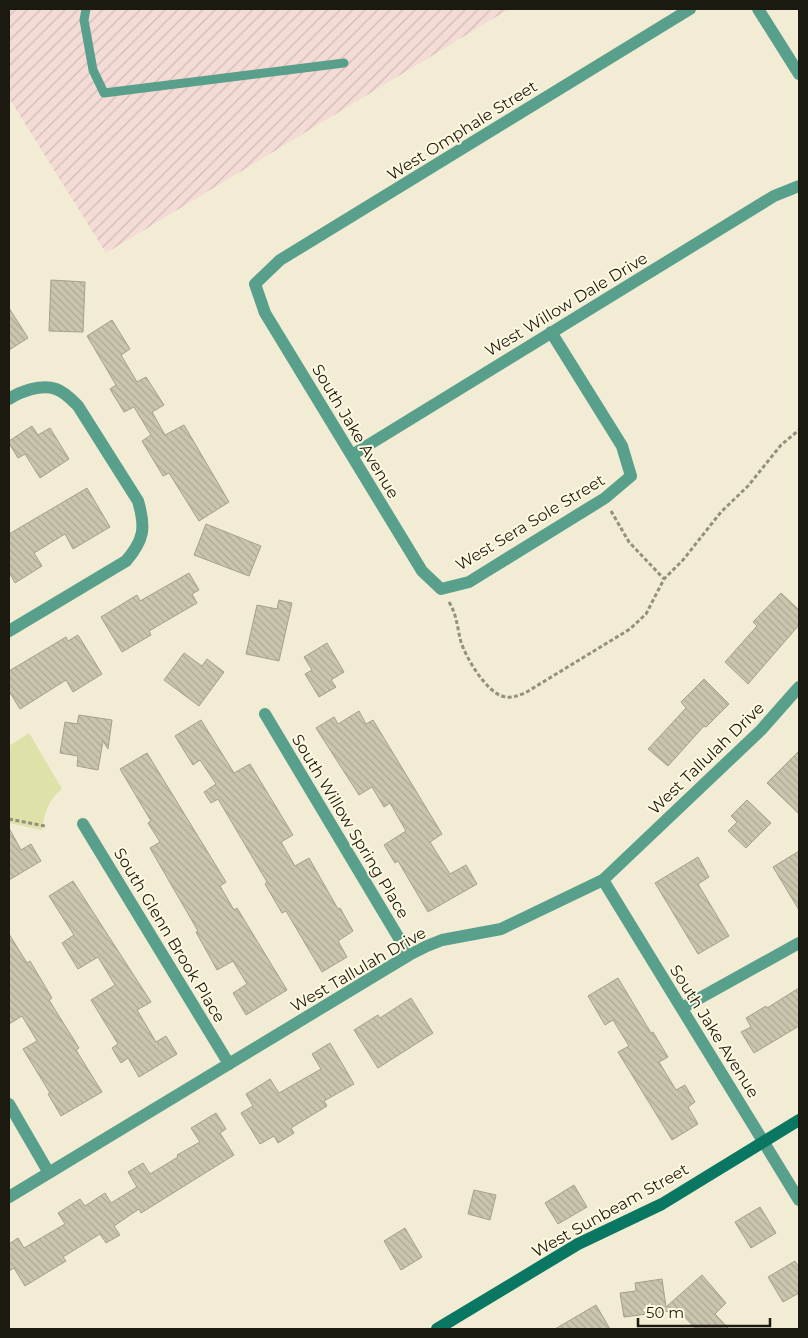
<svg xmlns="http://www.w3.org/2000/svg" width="808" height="1338" font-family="Montserrat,sans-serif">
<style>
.industrial{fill:url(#industrial-furrows)}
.green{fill:#dee1a8}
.building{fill:url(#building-back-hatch);stroke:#a5a089}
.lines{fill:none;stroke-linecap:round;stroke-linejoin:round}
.path{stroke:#94907e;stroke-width:3;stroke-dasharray:4 2.5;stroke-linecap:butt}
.lane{stroke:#59a08c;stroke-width:9}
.street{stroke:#59a08c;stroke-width:12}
.secondary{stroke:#097761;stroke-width:12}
.labels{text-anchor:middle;stroke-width:4;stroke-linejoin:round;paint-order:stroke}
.street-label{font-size:16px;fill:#1b1910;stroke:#fef9e0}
</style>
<defs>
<pattern id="industrial-furrows" width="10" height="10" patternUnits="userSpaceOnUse" patternTransform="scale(1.25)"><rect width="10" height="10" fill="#f5dbd5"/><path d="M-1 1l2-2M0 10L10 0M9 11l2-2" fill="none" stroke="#d1bbb6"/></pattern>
<pattern id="building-back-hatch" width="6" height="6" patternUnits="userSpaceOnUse" patternTransform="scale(1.25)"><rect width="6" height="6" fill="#cac5ad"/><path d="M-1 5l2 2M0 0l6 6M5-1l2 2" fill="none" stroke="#ada994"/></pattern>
</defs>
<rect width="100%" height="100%" fill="#f1ecd3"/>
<path class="industrial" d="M9,9h500l-403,244 -97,-155z"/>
<path class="green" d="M29,733l33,56c-15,13 -17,22 -20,41l-33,-7v-77z"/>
<path class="building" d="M51,280l34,2 -2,50 -34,-1z
M9,308l19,30 -19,12z
M112,320l18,29 -9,6 16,27 9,-5 18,28 -12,7 13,23 19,-10 45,77 -30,19 -30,-48 -6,3 -21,-35 9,-6 -17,-28 -10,5 -14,-23 6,-4 -29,-49z
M32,426l6,9 12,-7 19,31 -29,19 -15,-24 -7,4 -9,-15v-2z
M87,488l23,39 -37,22 -8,-15 -31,19 8,13 -27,17 -6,-11v-38z
M206,524l55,22 -12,30 -55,-21z
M189,573l10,17 -7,4 5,9 -48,28 2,4 -29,17 -21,-35 36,-22 3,6z
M781,593l18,17v15l-51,59 -23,-22 32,-36 -4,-4z
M279,600l13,3 -13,58 -33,-7 11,-49 20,4z
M78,635l24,39 -29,18 -7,-12 -46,29 -11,-18v-20l57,-34 2,4z
M327,643l17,29 -13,8 5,7 -17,10 -14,-23 7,-4 -8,-13z
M184,653l18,13 5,-7 17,13 -25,34 -35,-26z
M704,679l25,25 -23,23 -2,-1 -36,40 -20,-17 38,-41 -5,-6z
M359,711l7,13 7,-4 69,114 -12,8 20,32 16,-9 11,19 -49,28 -30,-51 -3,2 -11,-18 22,-14 -16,-28 -6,4 -12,-20 -13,8 -43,-67 18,-11 4,7z
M79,715l33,5 -4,29 -5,-8 -5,29 -21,-4 1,-10 -18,-3 5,-31 12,2z
M201,720l33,53 16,-9 43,71 -12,7 14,24 14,-8 29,51 2,-1 13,23 -15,10 9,16 -25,15 -36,-61 -4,2 -17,-29 2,-2 -49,-83 -7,4 -7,-11 12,-8 -16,-24 -7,5 -18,-29z
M799,751v63l-32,-31z
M147,753l79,129 -6,4 14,24 3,-2 50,82 -41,25 -13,-22 14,-9 -14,-23 -16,9 -21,-38 2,-1 -48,-83 10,-6 -12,-19 3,-2 -31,-52z
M747,800l24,23 -25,25 -18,-17 9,-9 -6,-6z
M9,828l12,22 10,-6 10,17 -32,19z
M799,851v59l-26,-43z
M698,857l11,20 -11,7 31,52 -31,18 -43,-71z
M73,881l78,121 -14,8 19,32 10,-6 11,18 -38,23 -11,-19 -7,5 -9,-15 6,-4 -27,-44 24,-15 -17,-28 -20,12 -16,-26 12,-8 -25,-39z
M9,934l18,29 3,-2 22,37 -3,2 30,48 -3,2 26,42 -41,24 -13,-22 2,-1 -27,-44 14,-8 -15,-25 -13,8z
M618,978l33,55 2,-1 15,25 -9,5 17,28 9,-5 10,17 -7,5 10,17 -26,16 -54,-88 11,-6 -16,-26 -8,5 -17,-29z
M799,988v38l-45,27 -13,-21 10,-5 -5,-9 20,-12 1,2z
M411,998l22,35 -55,35 -24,-38 24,-15 2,3z
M330,1043l24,41 -30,17 3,5 -36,22 3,5 -16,10 -4,-7 -14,8 -19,-31 12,-7 -7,-12 24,-15 9,14 42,-24 -9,-15z
M216,1113l10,16 -6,4 14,22 -93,58 -2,-4 -25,17 6,9 -14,8 -6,-9 -37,23 3,4 -41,25 -11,-18 -5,3v-27l9,-6 6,10 41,-24 -7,-11 22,-14 5,7 20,-13 6,10 26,-16 -9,-15 15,-9 7,11 28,-17 -1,-2 23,-13 -9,-14z
M574,1185l13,22 -29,17 -13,-21z
M474,1190l22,5 -6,25 -22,-6z
M760,1207l16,26 -25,15 -16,-26z
M405,1228l17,29 -21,13 -17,-29z
M795,1261l4,7v25l-16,9 -15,-25z
M702,1275l24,28 -11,11 14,15h-33l-18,-19 -54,7 -4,-24 16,-2 -1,-8 27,-4 4,28z
M596,1305l14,24h-55z"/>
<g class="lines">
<path class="path" d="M611,511l18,31 35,37
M449,602c8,13 8,25 12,40 5,16 25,49 41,54 9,3 15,0 23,-3l105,-64 16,-15 18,-35 19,-19 38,-48 27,-26 33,-41 18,-15
M9,819l36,7"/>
<path class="lane" d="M86,9l-2,11 9,50 11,23 240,-30"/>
<path class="street" d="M758,9l41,65
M551,332l71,114 9,30 -26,22 -136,84 -28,7 -19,-18 -157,-258 -10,-29 25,-24 410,-251
M9,399c12,-8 32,-15 47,-10 9,3 16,11 22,17l60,95c8,27 6,39 -12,60l-117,70
M352,455l422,-259 25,-10
M265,714l144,241
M83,824l146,240
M603,880l196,320
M682,1008l117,-65
M9,1104l40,69
M9,1197l400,-242 18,-9 15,-6 59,-11 102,-49 158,-150 38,-43"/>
<path class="secondary" d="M437,1329l141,-85 84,-40 137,-84"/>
</g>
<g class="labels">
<g class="street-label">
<text transform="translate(462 130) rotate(-32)" y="6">West Omphale Street</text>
<text transform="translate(566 304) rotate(-31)" y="6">West Willow Dale Drive</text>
<text transform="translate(356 431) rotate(59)" y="6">South Jake Avenue</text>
<text transform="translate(530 522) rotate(-31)" y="6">West Sera Sole Street</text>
<text transform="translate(706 758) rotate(-44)" y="6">West Tallulah Drive</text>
<text transform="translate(351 826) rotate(59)" y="6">South Willow Spring Place</text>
<text transform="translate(170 935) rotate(59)" y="6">South Glenn Brook Place</text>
<text transform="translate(358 969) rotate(-30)" y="6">West Tallulah Drive</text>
<text transform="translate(715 1031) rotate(58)" y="6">South Jake Avenue</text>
<text transform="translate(610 1210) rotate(-29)" y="6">West Sunbeam Street</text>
</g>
</g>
<rect width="808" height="1338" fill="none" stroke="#1b1910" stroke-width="20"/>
<path d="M638 1318v8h132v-8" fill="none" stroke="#1b1910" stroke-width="2.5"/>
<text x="646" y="1318" font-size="15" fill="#1b1910" stroke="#fef9e0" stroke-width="4" paint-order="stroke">50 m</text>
</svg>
